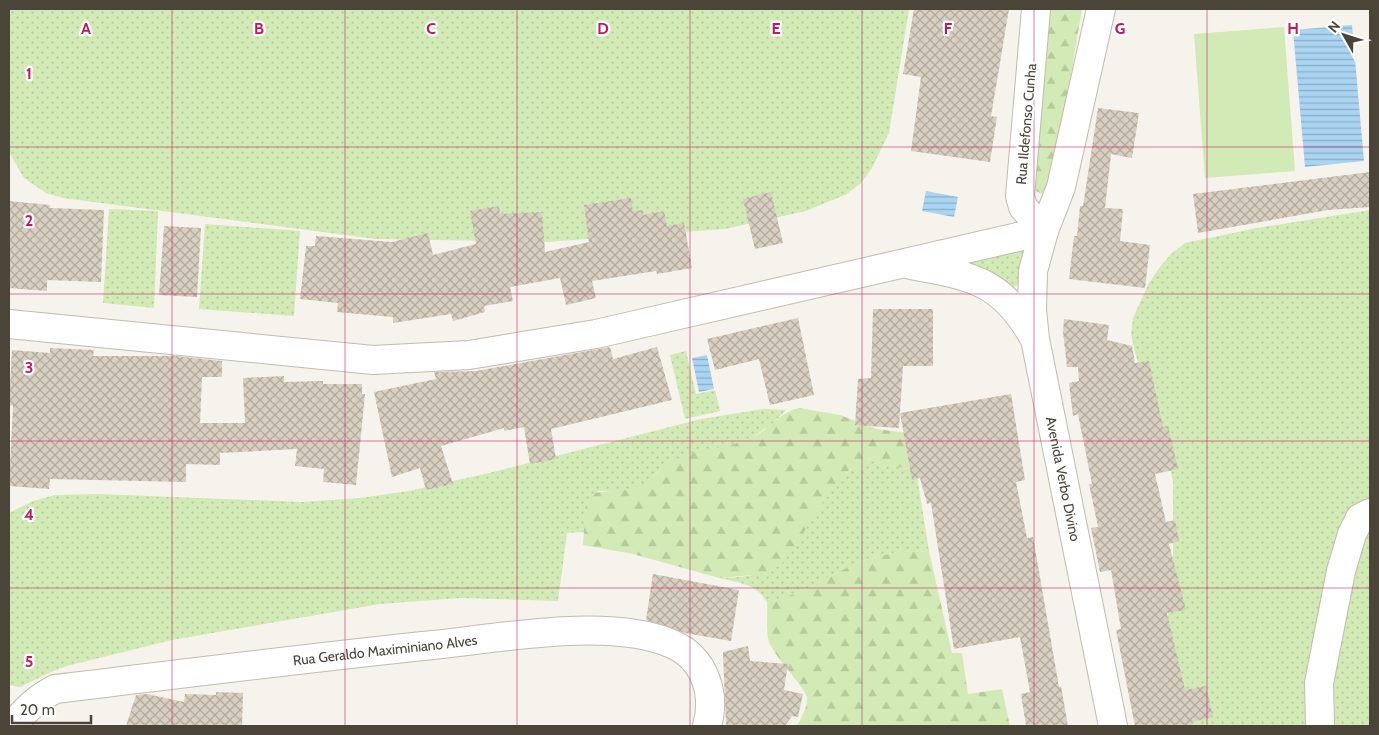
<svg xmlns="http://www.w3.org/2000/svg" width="1379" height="735" font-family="Cabin,sans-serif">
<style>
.grass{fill:url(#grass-dots)}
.forest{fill:url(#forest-firs)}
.garden{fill:#d2eab5}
.water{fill:url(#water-rules)}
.building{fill:url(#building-cross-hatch)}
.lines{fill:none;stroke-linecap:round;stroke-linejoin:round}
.minor-casing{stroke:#c2bbae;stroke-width:30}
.minor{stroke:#fff;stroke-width:28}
.grid{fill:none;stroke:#c2185b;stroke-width:1;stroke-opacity:0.55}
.labels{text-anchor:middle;stroke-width:4.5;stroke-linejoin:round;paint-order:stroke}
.street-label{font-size:14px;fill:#4b4439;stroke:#fff}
.grid-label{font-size:16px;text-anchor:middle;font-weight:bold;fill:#c2185b;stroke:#fff;stroke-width:4.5;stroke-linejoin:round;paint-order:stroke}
</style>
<defs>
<pattern id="grass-dots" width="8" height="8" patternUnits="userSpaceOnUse" patternTransform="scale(1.25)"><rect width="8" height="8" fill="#d2eab5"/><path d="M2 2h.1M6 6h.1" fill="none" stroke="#b6ca9c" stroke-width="1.8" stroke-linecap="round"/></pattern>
<pattern id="forest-firs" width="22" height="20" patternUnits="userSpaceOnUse" patternTransform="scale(1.25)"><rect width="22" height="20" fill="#d2eab5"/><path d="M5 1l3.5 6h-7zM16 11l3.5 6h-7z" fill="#b6ca9c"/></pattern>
<pattern id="water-rules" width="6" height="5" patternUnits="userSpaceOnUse" patternTransform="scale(1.25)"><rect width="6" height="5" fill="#a9d4f2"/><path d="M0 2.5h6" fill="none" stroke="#8caec5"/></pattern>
<pattern id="building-cross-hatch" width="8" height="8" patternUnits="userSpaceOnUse" patternTransform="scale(1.25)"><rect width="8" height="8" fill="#d8cfc1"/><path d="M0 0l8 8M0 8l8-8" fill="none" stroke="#b1aa9e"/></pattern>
</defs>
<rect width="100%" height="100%" fill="#f6f3ec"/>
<path class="grass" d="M9,9h900l-20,124 -17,35 -11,15 -14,11 -41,17 -81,18 -179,13 -170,-3 -313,-41 -17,-5 -22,-15 -15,-26z
M109,209l49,2 -4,97 -51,-5z
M1370,210v516h-192l-10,-109 5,-62v-72l-5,-29 -33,-101 -4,-19 2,-16 16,-35 10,-15 12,-14 14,-11 72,-15z
M205,224l95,7 -6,85 -95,-7z
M1022,250l4,3 -4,29 -10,6 -75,-29z
M686,351l10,43 19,-4 5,21 -35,8 -15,-64z
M763,409l23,1 -14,14 -19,13 -22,9 -22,4 -52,23 -10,10 -11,5 -13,3h-25l-13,20v21l-18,1 -9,68 -97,-3 -81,6 -208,36 -105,26 -16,6 -31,15 -11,-2v-172l24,-12 22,-6 44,-1 203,8 58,-4 49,-7 84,-19 208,-53z
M869,458l13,9 9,-1 25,4 13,81 -32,1 -39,10 -58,30 -33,11c-9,-19 -28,-20 -48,-25 84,-1 69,-37 113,-88 5,-6 12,-15 18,-20 7,-6 14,-4 19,-12z"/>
<path class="forest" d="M1050,9h32l-24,142 -10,42 -6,1 -6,-3 -2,-5z
M799,408l41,7 37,14 38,5 1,36 -25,-4 -9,1 -13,-9 -9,12 -5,2 -5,-3 -32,39 -25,43 -11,12 -18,11 -45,4 -86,-24 -50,-9 3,-44 6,-7c13,-5 28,-1 42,-6 18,-5 29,-24 47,-31 23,-10 45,-8 70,-19 19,-8 28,-26 48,-30z
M929,551l23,102h10l6,41 34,-5 8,37h-213c4,-8 11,-19 10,-29 -1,-7 -31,-40 -36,-51 -6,-10 -3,-31 -4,-43l33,-11 58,-30 39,-10z"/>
<path class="garden" d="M1284,27l11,144 -90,7 -11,-144z"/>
<path class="water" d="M1352,25l12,136 -59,6 -12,-137z
M926,191l32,6 -4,20 -32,-6z
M707,355l7,34 -15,3 -7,-34z"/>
<path class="building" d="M914,9h95l-18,107 6,1 -7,45 -79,-11 10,-74 -18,-3z
M1098,108l41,5 -7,45 -21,-4 -6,54 18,1 -3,32 30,4 -5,43 -76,-9 5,-43h3l3,-30h3z
M1370,172v35l-42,3 -130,23 -5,-39z
M771,192l12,51 -28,6 -12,-50z
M631,198l2,13 10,-1v5l21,-4 3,15 17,-3 8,45 -35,6 -1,-3 -64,10 4,17 -30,7 -6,-27 -50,9 3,14 -29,5 1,6 -32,9 -2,-7 -58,9v-6l-56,-5 1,-9 -38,-4 6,-53h9l1,-10 76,6 36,-9 5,22 43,-11 -6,-33 29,-5 1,8 42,-2 3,40 44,-10 -5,-37z
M9,201l41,4v3l54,2 -3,72 -54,-2v11l-38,-3z
M164,226l37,2 -4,69 -38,-2z
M873,309h60v57h-30l-4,62 -44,-3 3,-46 13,-1z
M798,318l16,77 -44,10 -11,-46 -44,11 -8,-31z
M1064,319l45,6 -2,15 25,6 3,17 14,-2 14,66 5,-1 10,43 -23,5 11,48 9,-2 4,21 -10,3 17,66 -19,3 18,77 21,-4 7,31 -21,5 1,4h-58l-19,-96 5,-1 -10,-59 -11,2 -9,-44 7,-1 -9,-43h3l-14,-70 -5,2 -4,-33 10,-2 -1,-14h-11l-4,-35z
M610,347l3,12 44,-12 15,53 -121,29 5,30 -26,5 -6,-37 -20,4v-3l-63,18 12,38 -27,6 -6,-22 -28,9 -18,-85 62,-13 -2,-7 42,-1z
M50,348l44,2 -1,6h82l47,5v16h-20l-2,46h45l-2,-45 41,-2v6l39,-1v3h39v10h3l-9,91 -33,-3 1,-13 -29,-3 2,-17 -77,4v12l-34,-1v18l-136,-3 -1,10 -40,-3 4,-80 -4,-1 3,-55 38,3z
M1011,394l14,86 -9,2 11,56 6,-1 26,150 2,-1 7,40h-42l-5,-32 9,-2 -10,-55 -66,12 -23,-146 -4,1 -7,-26 -8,2 -12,-67z
M653,574l86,16 -8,51 -46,-8 -39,-13z
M748,646l2,15 38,3 -4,26 19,4 -5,23 -6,-1 -7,10h-59l-3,-74z
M216,692l27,1 -1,33h-116l10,-31 11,-1 37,8 1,-8 31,1z"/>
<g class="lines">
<defs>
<g id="minor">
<path d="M1036,9l-16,187 3,11 21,24"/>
<path id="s1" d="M1101,9l-40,178 -17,44 -11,40 -1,39 3,29 78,387"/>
<path d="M911,265c60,11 90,15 122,71"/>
<path d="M9,324l364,36 96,-5 127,-21 448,-103"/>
<path id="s2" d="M13,726c11,-16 25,-28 42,-37 126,-15 252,-31 378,-44 67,-7 177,-28 239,-1 33,14 44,50 35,82"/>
<path d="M1320,726l-1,-43 22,-112 11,-37 8,-16 10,-5"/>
</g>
</defs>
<use href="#minor" class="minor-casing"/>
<use href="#minor" class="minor"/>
</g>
<path class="grid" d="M172,9v717M345,9v717M517,9v717M690,9v717M862,9v717M1034,9v717M1207,9v717M9,147h1361M9,294h1361M9,441h1361M9,588h1361"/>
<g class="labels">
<g class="street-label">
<text transform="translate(1026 124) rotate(-85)" y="5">Rua Ildefonso Cunha</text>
<text dy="5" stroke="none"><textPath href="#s1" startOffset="482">Avenida Verbo Divino</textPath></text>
<text dy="5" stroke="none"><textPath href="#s2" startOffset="389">Rua Geraldo Maximiniano Alves</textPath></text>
</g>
</g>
<g class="grid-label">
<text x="86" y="34">A</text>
<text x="259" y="34">B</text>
<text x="431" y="34">C</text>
<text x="603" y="34">D</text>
<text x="776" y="34">E</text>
<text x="948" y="34">F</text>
<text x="1120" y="34">G</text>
<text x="1293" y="34">H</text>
<text x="29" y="79">1</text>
<text x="29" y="226">2</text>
<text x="29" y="373">3</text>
<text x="29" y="520">4</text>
<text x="29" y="667">5</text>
</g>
<rect width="1379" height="735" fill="none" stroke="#4b4439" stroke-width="20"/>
<g transform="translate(1344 35) rotate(309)" stroke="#ffffff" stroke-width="4" paint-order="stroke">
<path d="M0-4L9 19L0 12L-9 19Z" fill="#4b4439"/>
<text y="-8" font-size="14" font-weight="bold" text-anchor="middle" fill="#4b4439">N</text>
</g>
<path d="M12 715v8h79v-8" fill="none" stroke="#4b4439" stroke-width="2.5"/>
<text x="20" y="715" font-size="15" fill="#4b4439" stroke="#ffffff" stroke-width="4" paint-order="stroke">20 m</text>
</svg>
